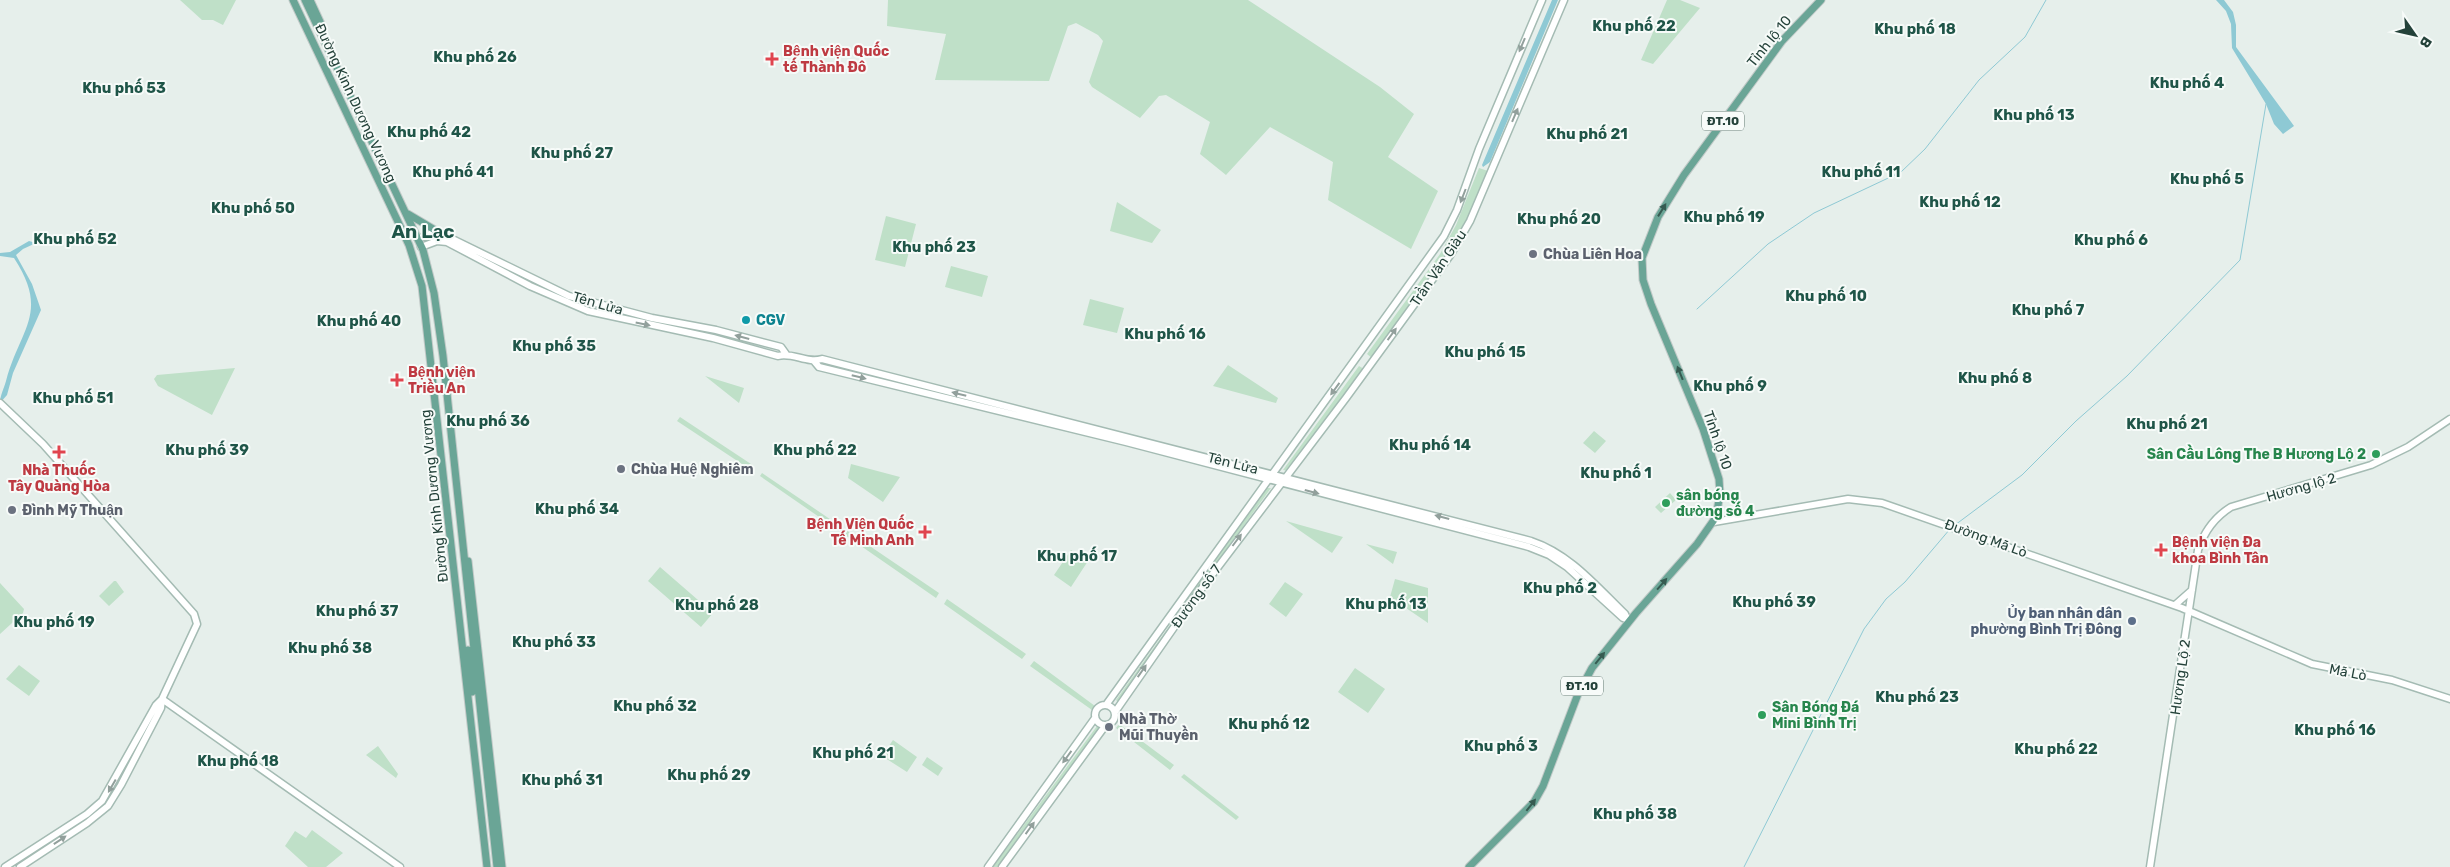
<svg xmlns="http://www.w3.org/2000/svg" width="2450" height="867" font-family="Rubik,sans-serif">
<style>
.green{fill:#bfe0c8}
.water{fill:#8ec9d4}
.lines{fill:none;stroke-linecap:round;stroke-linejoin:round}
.stream{stroke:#8ec9d4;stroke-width:1}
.secondary-casing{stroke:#a4bbb3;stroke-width:9}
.primary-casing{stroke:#c2cac8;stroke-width:9}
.secondary{stroke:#fff;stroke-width:6}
.primary{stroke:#6aa596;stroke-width:7}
.oneway{fill:#92a09c}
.oneway2{fill:#365b51}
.health-dot{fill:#e0444e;stroke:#f7fbf9;stroke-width:2}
.worship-dot{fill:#6b7280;stroke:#f7fbf9;stroke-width:2}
.culture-dot{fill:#0f9aa8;stroke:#f7fbf9;stroke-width:2}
.leisure-dot{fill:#2e9e5b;stroke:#f7fbf9;stroke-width:2}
.service-dot{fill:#5c6f8a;stroke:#f7fbf9;stroke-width:2}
.labels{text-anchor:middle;stroke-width:4;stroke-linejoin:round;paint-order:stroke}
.shield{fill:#f7fbf9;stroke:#637a73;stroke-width:1}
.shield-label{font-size:12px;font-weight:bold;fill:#24423a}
.street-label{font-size:14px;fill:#24423a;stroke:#f7fbf9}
.health-label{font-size:14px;font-weight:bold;fill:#be3a42;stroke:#f7fbf9;text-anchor:start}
.worship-label{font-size:14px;font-weight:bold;fill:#5b616d;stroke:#f7fbf9;text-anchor:start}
.culture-label{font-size:14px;font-weight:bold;fill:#0d838f;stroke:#f7fbf9;text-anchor:start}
.leisure-label{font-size:14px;font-weight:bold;fill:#27864d;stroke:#f7fbf9;text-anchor:start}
.service-label{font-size:14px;font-weight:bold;fill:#4e5e75;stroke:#f7fbf9;text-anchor:end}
.neighbourhood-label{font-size:15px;font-weight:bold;fill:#1f5548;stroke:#f7fbf9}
.district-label{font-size:19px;font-weight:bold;fill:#1f5548;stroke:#f7fbf9}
</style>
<rect width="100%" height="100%" fill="#e6efeb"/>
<path class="green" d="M180,0h56l-13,25 -10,-5h-11z
M888,0h360l132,87 34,27 -26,43 50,34 -27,58 -83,-49 5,-38 -63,-35 -44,48 -26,-21 10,-32 -44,-27 -7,1 -19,22 -48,-31 -3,-5 14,-41 -5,-6 -22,-12 -8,3 -19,55 -114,-1 11,-46 -59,-8z
M1667,0h13l20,8 -47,56 -12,-4z
M1479,168l9,3 -15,37 -25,47 -76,103 -5,-4 73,-100 16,-29z
M1117,202l44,28 -9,13 -42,-12z
M886,216l30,8 -11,43 -30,-7z
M951,266l37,10 -6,21 -37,-10z
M1090,299l34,9 -7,25 -34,-8z
M1228,365l50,33 -2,5 -63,-17z
M1359,366l5,3 -75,102 -6,-1z
M235,368l-23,47 -54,-29 -4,-7 3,-4z
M705,376l39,12 -5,15z
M680,417l74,49 -3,4 -74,-49z
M1594,431l12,10 -11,12 -12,-10z
M851,464l49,13 -17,25 -35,-24z
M762,473l177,120 -3,5 -176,-122z
M1267,488h4l-82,113 -4,-2z
M1670,493l6,7 -15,13 -6,-6z
M1286,521l57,16 -11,16z
M1366,544l31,8 -4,12z
M1071,550l17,11 -17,26 -17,-12z
M660,567l53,46 -12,14 -53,-46z
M1395,579l33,9v35l-38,-26z
M114,581h2l8,11 -15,14 -10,-10z
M1285,582l18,12 -17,23 -17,-13z
M0,583l24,26 -1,4 -23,21z
M947,599l79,55 -4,5 -78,-55z
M1183,607l3,2 -67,94 -3,-3z
M1034,661l61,45 -3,4 -62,-44z
M19,665l21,16 -11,15 -23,-17z
M1355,668l30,21 -17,24 -30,-21z
M1119,724l55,41 -4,5 -54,-42z
M1097,726l4,2 -102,139h-6z
M893,740l24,17 -10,15 -25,-16z
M378,746l20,28 -2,4 -30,-23z
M927,757l16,11 -5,8 -16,-11z
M1184,774l55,43 -3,3 -55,-43z
M312,830l31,23 -17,14h-18l-23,-21 10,-15 11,7z"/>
<path class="water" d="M1552,0h6l-68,162 -7,5 -1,-2z
M2216,0h8l9,12 3,13v22l58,79 -11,8 -9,-10 -8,-20 -34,-56 -1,-24 -5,-13z
M29,241l7,2 -13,6 -7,6 16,29 9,26 -28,63 -6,22 -7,8c0,-7 4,-15 6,-22 14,-53 44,-68 8,-123l-14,-2v-3l10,-1z"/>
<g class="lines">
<path class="stream" d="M1697,309l71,-65 46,-31 87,-41 24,-23 54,-69 46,-43 21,-37
M1955,525l67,-50 54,-54 51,-45 113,-116 26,-156
M1744,867l120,-238 22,-30 19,-17 45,-53"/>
<defs>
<path id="secondary" d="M418,239l14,-6h8l129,63 83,22 64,12 65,17 5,7
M421,247l16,-6 10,1 83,44 58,25 125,27 65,18c15,-4 29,8 44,3l709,182c39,13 65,45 94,73l2,4
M814,361l5,6 307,75 403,105 20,8 18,12 56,51 6,2
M0,403l43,41 151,170 3,10 -35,75 -1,9 -40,77 -13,21 -21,17 -67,44
M1714,522l134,-23 34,4 300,105 130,56 80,16 58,19
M2175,605l17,-15
M162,699l238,168
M1095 715a10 10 0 1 1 20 0a10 10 0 1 1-20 0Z
M1106,705l338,-469 13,-26 22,-61 63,-149
M1115,712l78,-112 153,-202 105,-144 19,-33 94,-221
M5,867l82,-53 15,-13 54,-96 6,-6
M988,867l107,-149
M1002,867l103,-141
M2150,867l48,-317c6,-18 17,-33 33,-43l140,-42 37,-18 42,-28"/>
<path id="primary" d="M293,0l116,245 13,41 65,581
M305,0l118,250 11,43 9,63 54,511
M310,0l12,26
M408,214l32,19
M468,561l34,306
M468,650l4,42
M1469,867l65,-65 9,-16 35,-92 14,-26 44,-55 61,-69 19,-27 4,-23 -1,-15 -16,-50 -52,-125 -8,-24 -1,-22 16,-41 26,-42 98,-134 39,-41"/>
</defs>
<use href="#secondary" class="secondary-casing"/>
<use href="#primary" class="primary-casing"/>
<use href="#secondary" class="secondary"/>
<use href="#primary" class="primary"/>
</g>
<defs><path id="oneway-solid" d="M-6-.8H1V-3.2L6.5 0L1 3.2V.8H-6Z" transform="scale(1.25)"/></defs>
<g class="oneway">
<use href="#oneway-solid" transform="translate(1522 45) rotate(113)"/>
<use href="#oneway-solid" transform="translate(1515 115) rotate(-67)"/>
<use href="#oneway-solid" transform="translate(1463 196) rotate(111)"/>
<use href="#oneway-solid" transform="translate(643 324) rotate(12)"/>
<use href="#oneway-solid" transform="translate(1392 334) rotate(-54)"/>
<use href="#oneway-solid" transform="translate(742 337) rotate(-165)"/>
<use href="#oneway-solid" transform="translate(859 377) rotate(14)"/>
<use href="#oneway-solid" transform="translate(1335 389) rotate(126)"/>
<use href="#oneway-solid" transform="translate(959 394) rotate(-166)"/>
<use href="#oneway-solid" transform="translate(1312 492) rotate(15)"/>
<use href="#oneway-solid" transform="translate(1442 517) rotate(-165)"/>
<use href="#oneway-solid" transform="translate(1237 540) rotate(-53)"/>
<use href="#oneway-solid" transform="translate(1142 671) rotate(-55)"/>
<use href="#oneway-solid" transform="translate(1067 757) rotate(126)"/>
<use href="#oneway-solid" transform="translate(112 786) rotate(120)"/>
<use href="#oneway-solid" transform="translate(1030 828) rotate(-54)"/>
<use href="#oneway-solid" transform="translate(60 840) rotate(-34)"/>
</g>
<g class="oneway2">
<use href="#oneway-solid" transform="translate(1662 210) rotate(-58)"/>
<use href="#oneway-solid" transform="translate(1680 373) rotate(-112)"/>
<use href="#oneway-solid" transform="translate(1662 584) rotate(-49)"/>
<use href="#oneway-solid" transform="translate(1600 658) rotate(-51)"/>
<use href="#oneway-solid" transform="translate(1531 805) rotate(-52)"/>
</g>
<g class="health-dot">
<path d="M769.5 51.5h5v5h5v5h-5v5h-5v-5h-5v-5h5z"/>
<path d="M394.5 372.5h5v5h5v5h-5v5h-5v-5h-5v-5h5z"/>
<path d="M56.5 444.5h5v5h5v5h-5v5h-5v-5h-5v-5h5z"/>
<path d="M922.5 524.5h5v5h5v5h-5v5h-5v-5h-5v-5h5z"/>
<path d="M2158.5 542.5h5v5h5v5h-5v5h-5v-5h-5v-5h5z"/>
</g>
<g class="worship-dot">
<circle cx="1533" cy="254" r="5"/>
<circle cx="621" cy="469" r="5"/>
<circle cx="12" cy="510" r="5"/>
<circle cx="1109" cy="727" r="5"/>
</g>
<circle class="culture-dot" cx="746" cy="320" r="5"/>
<g class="leisure-dot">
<circle cx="2376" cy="454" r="5"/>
<circle cx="1666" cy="503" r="5"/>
<circle cx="1762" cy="715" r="5"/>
</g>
<circle class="service-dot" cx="2132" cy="621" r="5"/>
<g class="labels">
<g class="shield">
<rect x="1702" y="111.5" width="42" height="19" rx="4"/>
<rect x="1561" y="676.5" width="42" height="19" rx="4"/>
</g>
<g class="shield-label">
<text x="1723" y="125">ĐT.10</text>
<text x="1582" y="690">ĐT.10</text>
</g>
<g class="street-label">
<text transform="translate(1769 41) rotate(-51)" y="5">Tỉnh lộ 10</text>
<text transform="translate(356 103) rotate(65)" y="5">Đường Kinh Dương Vương</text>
<text transform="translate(1438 268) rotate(-56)" y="5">Trần Văn Giàu</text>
<text transform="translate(598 303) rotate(16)" y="5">Tên Lửa</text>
<text transform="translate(1718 440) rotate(71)" y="5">Tỉnh lộ 10</text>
<text transform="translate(1233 463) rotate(14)" y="5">Tên Lửa</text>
<text transform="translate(2301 487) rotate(-16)" y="5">Hương lộ 2</text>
<text transform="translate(434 496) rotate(-96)" y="5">Đường Kinh Dương Vương</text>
<text transform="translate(1986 538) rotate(20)" y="5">Đường Mã Lò</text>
<text transform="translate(1196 596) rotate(-54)" y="5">Đường số 7</text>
<text transform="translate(2348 672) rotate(11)" y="5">Mã Lò</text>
<text transform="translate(2180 677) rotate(-82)" y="5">Hương Lộ 2</text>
</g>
<g class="health-label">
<text x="783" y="56">Bệnh viện Quốc<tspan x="783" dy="16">tế Thành Đô</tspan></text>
<text x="408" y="377">Bệnh viện<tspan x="408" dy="16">Triều An</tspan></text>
<text x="59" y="475" text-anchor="middle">Nhà Thuốc<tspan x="59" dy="16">Tây Quàng Hòa</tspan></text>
<text x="914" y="529" text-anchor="end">Bệnh Viện Quốc<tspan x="914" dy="16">Tế Minh Anh</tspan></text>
<text x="2172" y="547">Bệnh viện Đa<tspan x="2172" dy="16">khoa Bình Tân</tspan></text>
</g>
<g class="worship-label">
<text x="1543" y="259">Chùa Liên Hoa</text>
<text x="631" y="474">Chùa Huệ Nghiêm</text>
<text x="22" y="515">Đình Mỹ Thuận</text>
<text x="1119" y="724">Nhà Thờ<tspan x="1119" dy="16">Mũi Thuyền</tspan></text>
</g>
<g class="culture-label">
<text x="756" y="325">CGV</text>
</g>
<g class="leisure-label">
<text x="2366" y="459" text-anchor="end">Sân Cầu Lông The B Hương Lộ 2</text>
<text x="1676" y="500">sân bóng<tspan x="1676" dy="16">đường số 4</tspan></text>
<text x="1772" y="712">Sân Bóng Đá<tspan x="1772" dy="16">Mini Bình Trị</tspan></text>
</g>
<g class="service-label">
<text x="2122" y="618">Ủy ban nhân dân<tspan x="2122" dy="16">phường Bình Trị Đông</tspan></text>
</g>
<g class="neighbourhood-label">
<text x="1634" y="31">Khu phố 22</text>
<text x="1915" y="34">Khu phố 18</text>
<text x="475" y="62">Khu phố 26</text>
<text x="2187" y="88">Khu phố 4</text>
<text x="124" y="93">Khu phố 53</text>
<text x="2034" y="120">Khu phố 13</text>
<text x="429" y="137">Khu phố 42</text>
<text x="1587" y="139">Khu phố 21</text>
<text x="572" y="158">Khu phố 27</text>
<text x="453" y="177">Khu phố 41</text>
<text x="1861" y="177">Khu phố 11</text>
<text x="2207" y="184">Khu phố 5</text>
<text x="1960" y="207">Khu phố 12</text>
<text x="253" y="213">Khu phố 50</text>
<text x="1724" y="222">Khu phố 19</text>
<text x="1559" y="224">Khu phố 20</text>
<text x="75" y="244">Khu phố 52</text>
<text x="2111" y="245">Khu phố 6</text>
<text x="934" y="252">Khu phố 23</text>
<text x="1826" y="301">Khu phố 10</text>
<text x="2048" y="315">Khu phố 7</text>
<text x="359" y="326">Khu phố 40</text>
<text x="1165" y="339">Khu phố 16</text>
<text x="554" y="351">Khu phố 35</text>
<text x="1485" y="357">Khu phố 15</text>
<text x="1995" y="383">Khu phố 8</text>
<text x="1730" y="391">Khu phố 9</text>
<text x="73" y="403">Khu phố 51</text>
<text x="488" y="426">Khu phố 36</text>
<text x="2167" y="429">Khu phố 21</text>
<text x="1430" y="450">Khu phố 14</text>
<text x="207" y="455">Khu phố 39</text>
<text x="815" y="455">Khu phố 22</text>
<text x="1616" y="478">Khu phố 1</text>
<text x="577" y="514">Khu phố 34</text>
<text x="1077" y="561">Khu phố 17</text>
<text x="1560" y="593">Khu phố 2</text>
<text x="1774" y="607">Khu phố 39</text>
<text x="1386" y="609">Khu phố 13</text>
<text x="717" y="610">Khu phố 28</text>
<text x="357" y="616">Khu phố 37</text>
<text x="54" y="627">Khu phố 19</text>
<text x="554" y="647">Khu phố 33</text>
<text x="330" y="653">Khu phố 38</text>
<text x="1917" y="702">Khu phố 23</text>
<text x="655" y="711">Khu phố 32</text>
<text x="1269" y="729">Khu phố 12</text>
<text x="2335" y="735">Khu phố 16</text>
<text x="1501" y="751">Khu phố 3</text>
<text x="2056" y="754">Khu phố 22</text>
<text x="853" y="758">Khu phố 21</text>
<text x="238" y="766">Khu phố 18</text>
<text x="709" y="780">Khu phố 29</text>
<text x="562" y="785">Khu phố 31</text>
<text x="1635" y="819">Khu phố 38</text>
</g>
<g class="district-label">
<text x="423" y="238">An Lạc</text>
</g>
</g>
<g transform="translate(2415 35) rotate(124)" stroke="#f7fbf9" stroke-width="4" paint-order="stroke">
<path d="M0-4L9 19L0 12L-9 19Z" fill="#24423a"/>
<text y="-8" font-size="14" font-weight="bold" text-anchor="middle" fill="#24423a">B</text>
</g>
</svg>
